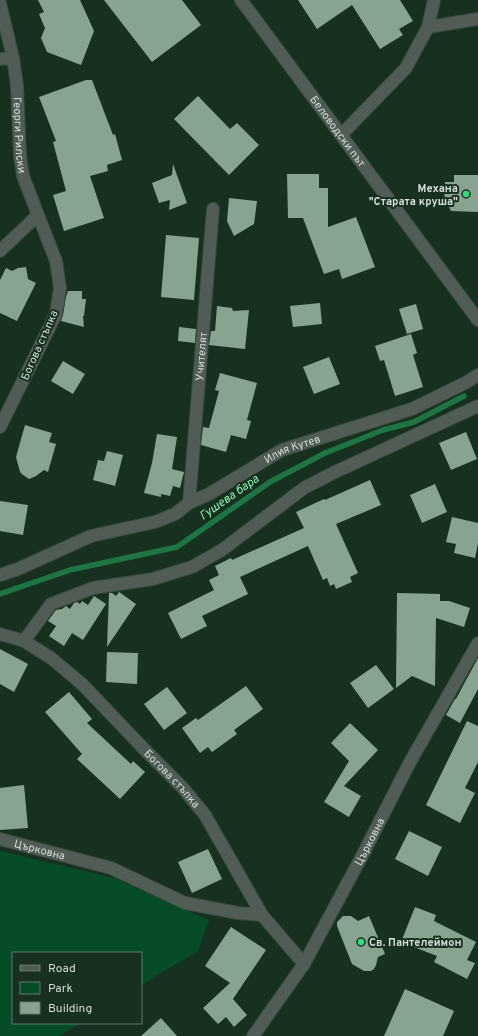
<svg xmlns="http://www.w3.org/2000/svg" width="478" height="1036" font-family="Overpass,sans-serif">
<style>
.green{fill:#074c28}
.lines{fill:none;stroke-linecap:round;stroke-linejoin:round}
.stream{stroke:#1f7444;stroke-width:5.5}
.building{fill:#88a490}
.minor-casing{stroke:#364c3d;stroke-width:14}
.minor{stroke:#515c54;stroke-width:12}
.poi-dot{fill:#36d880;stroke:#183020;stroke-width:1.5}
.labels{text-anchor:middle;stroke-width:4;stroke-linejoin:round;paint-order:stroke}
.street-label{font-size:11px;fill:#d1dfd5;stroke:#183020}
.poi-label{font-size:11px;font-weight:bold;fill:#d1dfd5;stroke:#183020;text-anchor:end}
.water-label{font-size:12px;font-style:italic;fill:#8af6b0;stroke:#183020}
</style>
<rect width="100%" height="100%" fill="#183020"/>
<path class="green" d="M0,851l114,27 95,42 -11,31 -57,34v-32h-128v70h68l-22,13h-59z"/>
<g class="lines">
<path class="stream" d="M0,594l70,-24 107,-23 93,-65 55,-29 58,-23 31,-8 50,-26"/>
</g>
<path class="building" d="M38,0h42l14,31 -13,34 -34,-13 -6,-14 4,-10 -6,-14 5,-2z
M104,0h78l19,25 -49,37z
M298,0h102l13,21 -14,8 4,6 -23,14 -28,-44 -35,24z
M86,80h6l21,55 2,-1 7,26 -15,5 1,6 -18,5 14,42 -40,13 -11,-36 13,-4 -13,-49 3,-1 -17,-44z
M198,96l32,33 7,-6 22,22 -30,30 -55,-56z
M173,164l14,39 -18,7 1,-10 -11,3 -7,-20 20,-8z
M287,174h32v14h9v39l28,-10 19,50 -33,12 -3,-10 -15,5 -21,-56h-15z
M454,175h24v37l-27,-1 -3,-6h-4l1,-23h9z
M229,198l28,3 -3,23 -20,12 -7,-15z
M166,235l33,3 -5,62 -33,-3z
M26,267l2,12 8,4 -19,38 -17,-8v-33l6,-12 6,3 6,-3z
M68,291h14v8h4l-2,17h-1l1,11 -23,-6 2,-6 3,-18z
M320,303l2,21 -29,3 -3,-21z
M416,304l7,25 -16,5 -8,-25z
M217,306l15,2 1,3 16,-1 -4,39 -36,-4 2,-14h4z
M179,327l17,2 -1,14 -17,-2z
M411,334l6,19 -4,2 10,32 -28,9 -11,-36 -4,1 -5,-15z
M329,357l11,27 -26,10 -11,-27z
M63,361l22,13 -12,20 -22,-13z
M220,373l37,10 -10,37 4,1 -5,18 -15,-4 -5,17 -25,-7 2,-18 6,1 10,-37 -4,-1z
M25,425l27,8 -3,9 7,2 -8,28 -4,-2 -8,6 -7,3 -6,-4 -3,-3 -4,-15z
M466,432l11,27 -26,11 -12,-27z
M157,434l20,3 -5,32 12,3 -4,16 -7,-2 -3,10 -9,-2v3l-17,-4 8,-30z
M107,451l16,4 -8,31 -22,-6 5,-20 6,1z
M370,480l11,25 -45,19 22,49 -8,4 2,5 -16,7 -2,-5 -4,2 -3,-8 -4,2 -15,-34 -68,31 8,17 -46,22 5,10 -26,13 -13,-26 46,-23 -5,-10 10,-5 -4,-9 16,-8 1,2 72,-32 -8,-16 28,-13 1,1z
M435,484l12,28 -25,11 -12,-28z
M0,501l28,4 -5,30 -23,-4z
M452,517l26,6v20l-3,15 -21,-5 2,-9 -10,-2z
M119,592l17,12 -29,43 2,-54h3l4,3z
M397,593l43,1v7h9l21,7 -6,19 -28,-9 -1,68 -23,-10 -16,12z
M94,596l12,8 -23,36 -11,-7 -8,13 -15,-10 7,-10 -8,-5 8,-11 6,-1 4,-3 4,3 4,-6 3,-1 3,2 2,-3 6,4z
M0,649l28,15 -14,28 -14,-8z
M107,652l31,1 -1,31 -31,-2z
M478,658v31l-18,34 -14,-8 9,-16h1l9,-17z
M376,665l18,24 -26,19 -18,-25z
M246,686l17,23 -29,21 3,4 -25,18 -4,-5 -8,6 -18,-25 14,-10 2,2z
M167,687l20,26 -23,17 -20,-26z
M69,692l23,27 -5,4 44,41 2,-3 12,11 -25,27 -43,-40 5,-5 -37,-42z
M467,721l11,5v36l-13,26 10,5 -15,30 -34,-18z
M350,723l28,27 -34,36 17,10 -12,21 -25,-15 25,-41 -18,-18z
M24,785l4,43 -28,2v-42z
M409,831l33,16 -14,29 -33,-17z
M208,849l14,30 -30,14 -14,-31z
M415,907l21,8 -2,6 42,21 -9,18 8,3 -8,16 -33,-17 3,-6 -36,-14z
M343,916h8l7,5 11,-5 16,38 -7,3 -2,8 -2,4 -3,2h-7l-12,-7 -15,-38v-4z
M231,927l35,23 -33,49 14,16 -13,12 -8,-10 -8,7 -15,-16 27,-25 -25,-17z
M405,989l49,22 -11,25h-59z
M161,1018l16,18h-36z"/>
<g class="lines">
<defs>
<g id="minor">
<path id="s1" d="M241,0l237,320"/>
<path id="s2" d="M0,3l13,55 4,28 3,70 3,20 15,39 18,46 4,27 -4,26 -56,113"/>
<path d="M428,27l50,-8"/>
<path d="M0,59l13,-1"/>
<path d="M341,135l65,-67 22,-41 6,-27"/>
<path d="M0,251l38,-36"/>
<path id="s3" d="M189,503l24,-294"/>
<path id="s4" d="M0,575l18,-6 73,-33 64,-14 20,-8 14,-11 20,-9 73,-44 130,-41 55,-27 11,-7"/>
<path id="s5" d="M0,634l24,7 27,17 31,26 63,66 37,37 23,28 57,100 42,49"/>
<path d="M24,641l27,-37 42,-16 60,-9 39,-12 30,-17 82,-62 31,-16 143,-66"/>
<path id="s6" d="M0,839l111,29 74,35 53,10 24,2"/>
<path id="s7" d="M253,1036l51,-72 59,-110 47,-92 68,-119"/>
</g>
</defs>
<use href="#minor" class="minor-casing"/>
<use href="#minor" class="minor"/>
</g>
<g class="poi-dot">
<circle cx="466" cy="194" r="4"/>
<circle cx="361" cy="942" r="4"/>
</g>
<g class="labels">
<g class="street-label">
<text dy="4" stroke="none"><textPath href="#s1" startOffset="163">Беловодски път</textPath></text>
<text dy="4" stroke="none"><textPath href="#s2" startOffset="134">Георги Рилски</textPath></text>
<text transform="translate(39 345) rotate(-66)" y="4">Богова стъпка</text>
<text dy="4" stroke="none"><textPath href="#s3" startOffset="147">Учителят</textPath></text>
<text dy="4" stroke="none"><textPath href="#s4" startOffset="321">Илия Кутев</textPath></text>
<text dy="4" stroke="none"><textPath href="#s5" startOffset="228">Богова стъпка</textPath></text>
<text dy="4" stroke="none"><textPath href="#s7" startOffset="227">Църковна</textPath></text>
<text dy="4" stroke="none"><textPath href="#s6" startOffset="41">Църковна</textPath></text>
</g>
<g class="poi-label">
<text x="458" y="192">Механа<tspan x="458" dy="13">"Старата круша"</tspan></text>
<text x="369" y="946" text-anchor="start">Св. Пантелеймон</text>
</g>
<g class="water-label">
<text transform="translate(229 497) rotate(-35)" y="4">Гушева бара</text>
</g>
</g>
<rect x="12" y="952" width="130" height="72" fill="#183020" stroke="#627668"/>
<rect x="20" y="965" width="20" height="6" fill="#515c54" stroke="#627668"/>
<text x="48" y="972" font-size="12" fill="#d1dfd5">Road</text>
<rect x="20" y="982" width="20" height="12" fill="#074c28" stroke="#627668"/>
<text x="48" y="992" font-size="12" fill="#d1dfd5">Park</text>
<rect x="20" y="1002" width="20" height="12" fill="#88a490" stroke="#627668"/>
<text x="48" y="1012" font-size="12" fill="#d1dfd5">Building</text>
</svg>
